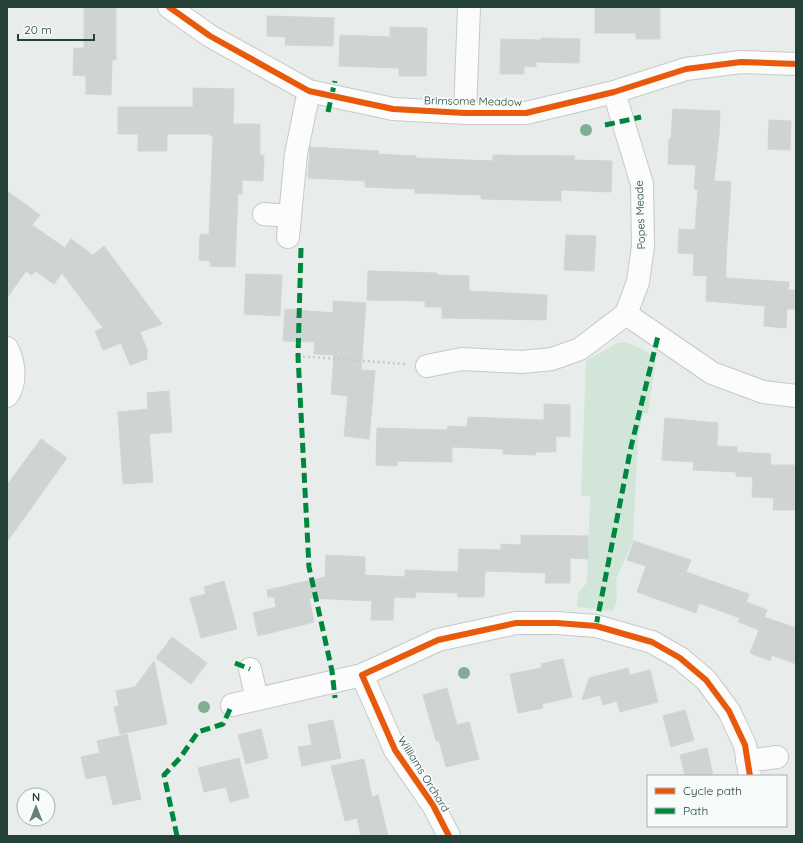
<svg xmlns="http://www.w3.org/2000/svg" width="803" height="843" font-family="Quicksand,sans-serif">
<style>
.green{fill:#d1e6d8}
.building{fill:#cfd4d2;stroke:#d1d6d4}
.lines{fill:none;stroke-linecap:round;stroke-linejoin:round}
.street-casing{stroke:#c5cac8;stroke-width:24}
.path{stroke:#c3ccca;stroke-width:2.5;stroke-dasharray:2 3;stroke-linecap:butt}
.street{stroke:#fcfcfc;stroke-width:22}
.quiet{stroke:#00873e;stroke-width:5;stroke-dasharray:10 5;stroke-linecap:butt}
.cycleway-casing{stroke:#f7fbf9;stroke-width:8}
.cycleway{stroke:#e8590c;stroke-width:6}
.tree{fill:#81ae93}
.labels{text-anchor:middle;stroke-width:3.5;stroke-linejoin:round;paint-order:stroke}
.street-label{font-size:11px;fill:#24423a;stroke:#f7fbf9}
</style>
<rect width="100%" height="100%" fill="#e8edeb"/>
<path class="green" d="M626,342l16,7 14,9 -8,55 -5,1 -5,22 -5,105 -17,38 1,22 -4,10 -36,-4 1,-14 9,-10 3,-87h-9l5,-135 31,-18z"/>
<path class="building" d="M84,7h32v53h-4l-1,35 -25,-1v-18l-13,-1 1,-27h10z
M600,7l60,1v31h-24v-6h-41v-25z
M267,16l67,2 -1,28 -48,-1 1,-8 -19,-1z
M390,27l37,1 -1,48h-27v-8l-60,-2 1,-31 50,2z
M541,38l39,1 -1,24 -43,-1v5l-12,-1v8h-24l1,-35 40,1z
M193,88l41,1 -1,35h27v31h4l-1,26 -21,-1v14h-4l-3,73 -25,-1v-5l-11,-1 1,-26 9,1 4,-99h-3v-2h-43v17h-29v-17h-20v-27h75z
M673,109l47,2 -1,23 -5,47 17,1 -5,78v18l63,4 -1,8h8v19h-9l-1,19 -22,-2 1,-20 -59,-5 1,-25 -14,-1 1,-21 -16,-1 1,-24 16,1 3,-40 -4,-1 2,-24 -28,-1 1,-25h2z
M769,120l22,1 -1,29 -22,-1z
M310,147l69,4 -1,3 38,2v2l77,3v-6l82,1 -1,4 38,1 -1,31 -50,-2v11l-80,-2v-4l-66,-2v-4l-50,-2v-6l-57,-3z
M7,191l33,24 -8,10 33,23 6,-9 22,16 11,-9 58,78 -22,8 7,18v9l-17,6 -9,-22 -18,7 -8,-19 8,-3 -41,-55 -8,11 -19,-13 -3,4 -6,-4 -19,27z
M566,235l30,1 -2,35 -30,-1z
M368,271l69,2v2l32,1v15l78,4 -1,25 -104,-2v-11h-17v-6l-58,-1z
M246,274l36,1 -2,41 -36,-2z
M333,301l33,2 -5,67 14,1 -6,68 -25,-3 4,-40 -17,-2 3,-39 -20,-1 1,-12 -32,-1 2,-32 48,4z
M169,391l3,41 -23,2 4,48 -30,2 -5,-72 30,-3 -1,-16z
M544,404l26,1v32l-14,-1v16h-20l-1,3 -32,-1v-5l-51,-2v15l-54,-1 -1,5 -21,-1 1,-37 70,2 1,-4 19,1 1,-10 76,3z
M665,418l53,5 -1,23 20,1v5l34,2 -1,11h26v45h-23l1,-12 -22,-1 1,-20 -17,-1v-4l-43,-2 1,-8 -32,-2z
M41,439l26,19 -60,84v-57z
M521,535l67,1v23l-18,-1v25h-25l1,-10 -61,-2 -1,26h-27l1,-4 -42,-1 -1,6 -21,-1 -1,23h-22l1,-19 -63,-3 5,24 -56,14 -5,-23 23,-6 -2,-10h-6l-1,-7 58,-13 1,-22 39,2v18l40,2v-7l53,2 1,-23 42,1v-6l20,1z
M634,541l57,19 -5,12 63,22 -3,8 21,8 -3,7 32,11v36l-24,-9 -2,6 -20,-8 9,-23 -21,-8 3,-7 -1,3 -41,-15 -3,10 -59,-21 9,-26 -19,-6z
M224,581l13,48 -36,9 -11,-40 16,-4 -2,-7z
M172,637l35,26 -16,21 -35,-26z
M563,659l9,38 -30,7 1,4 -25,5 -8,-39 32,-6 -1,-4z
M154,661l13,63 -47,10 -6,-27 5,-1 -3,-15 19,-4z
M628,668l2,7 20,-5 8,32 -38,10 -3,-11 -14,4 -3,-10 -18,5 7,-22z
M447,688l10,37 12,-3 10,37 -33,8 -7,-26h-3l-13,-46z
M685,710l9,30 -23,7 -8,-31z
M333,720l8,38 -39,8 -4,-19 14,-2 -4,-20z
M261,729l7,29 -22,6 -8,-29z
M127,734l14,65 -28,6 -7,-30 -20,4 -5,-22 19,-4 -3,-12z
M707,748l6,28h-28l-5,-21z
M239,758l10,39 -19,5 -4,-15 -22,5 -6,-24z
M364,759l8,38 6,-2 10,41h-27l-4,-18 -12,3 -14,-55z"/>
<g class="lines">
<defs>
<path id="street" d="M169,7l41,29 99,55 84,18 72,4h61l88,-21 72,-23 55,-7 55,2
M465,113l4,-106
M264,214l26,2
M288,237l8,-83 13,-63
M626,314l86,59 51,19 33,4
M7,348c7,13 10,35 0,48
M427,366l35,-7 60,3 30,-3 28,-10 46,-35 12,-32 5,-36 -1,-62 -28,-92
M250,669l7,30
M232,705l130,-30
M747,761l30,-4
M449,836l-16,-31 -38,-55 -33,-75 76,-35 78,-17h41l39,3 56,16 28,16 26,22 23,31 16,34 5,31"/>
</defs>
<use href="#street" class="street-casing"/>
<path class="path" d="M298,356l107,8"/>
<use href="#street" class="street"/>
<path class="quiet" d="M328,112l7,-31
M605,125l36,-8
M301,248l-3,108 11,211 23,104 3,27
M596,626l35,-179 27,-111
M235,663l15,6
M177,836l-13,-61 16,-17 18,-26 25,-8 9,-19"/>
<defs>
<path id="cycleway" d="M169,7l41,29 99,55 84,18 72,4h61l88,-21 72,-23 55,-7 55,2
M449,836l-16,-31 -38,-55 -33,-75 76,-35 78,-17h41l39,3 56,16 28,16 26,22 23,31 16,34 5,31"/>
</defs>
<use href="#cycleway" class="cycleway-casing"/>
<use href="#cycleway" class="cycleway"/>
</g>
<g class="tree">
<circle cx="586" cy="130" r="6"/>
<circle cx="464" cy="673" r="6"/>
<circle cx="204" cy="707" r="6"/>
</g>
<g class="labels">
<g class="street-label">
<text transform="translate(473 101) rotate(1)" y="4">Brimsome Meadow</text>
<text transform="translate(640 215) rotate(-92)" y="4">Popes Meade</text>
<text transform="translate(424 774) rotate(58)" y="4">Williams Orchard</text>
</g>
</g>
<rect width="803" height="843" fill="none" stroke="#24423a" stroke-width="16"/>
<rect x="647" y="775" width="140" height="52" fill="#f7fbf9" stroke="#a3b1ad"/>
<rect x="655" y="788" width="20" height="6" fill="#e8590c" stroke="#a3b1ad"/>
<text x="683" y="795" font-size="12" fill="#24423a">Cycle path</text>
<rect x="655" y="808" width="20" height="6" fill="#00873e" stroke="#a3b1ad"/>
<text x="683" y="815" font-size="12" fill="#24423a">Path</text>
<g transform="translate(36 807)"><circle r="19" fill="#f7fbf9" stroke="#a3b1ad"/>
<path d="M0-3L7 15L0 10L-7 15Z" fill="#697e78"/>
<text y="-6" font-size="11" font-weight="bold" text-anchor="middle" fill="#24423a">N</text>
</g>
<path d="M18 34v6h76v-6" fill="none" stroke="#24423a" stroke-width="2"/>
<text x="24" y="34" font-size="12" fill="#24423a" stroke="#f7fbf9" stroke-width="3" paint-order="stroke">20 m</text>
</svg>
